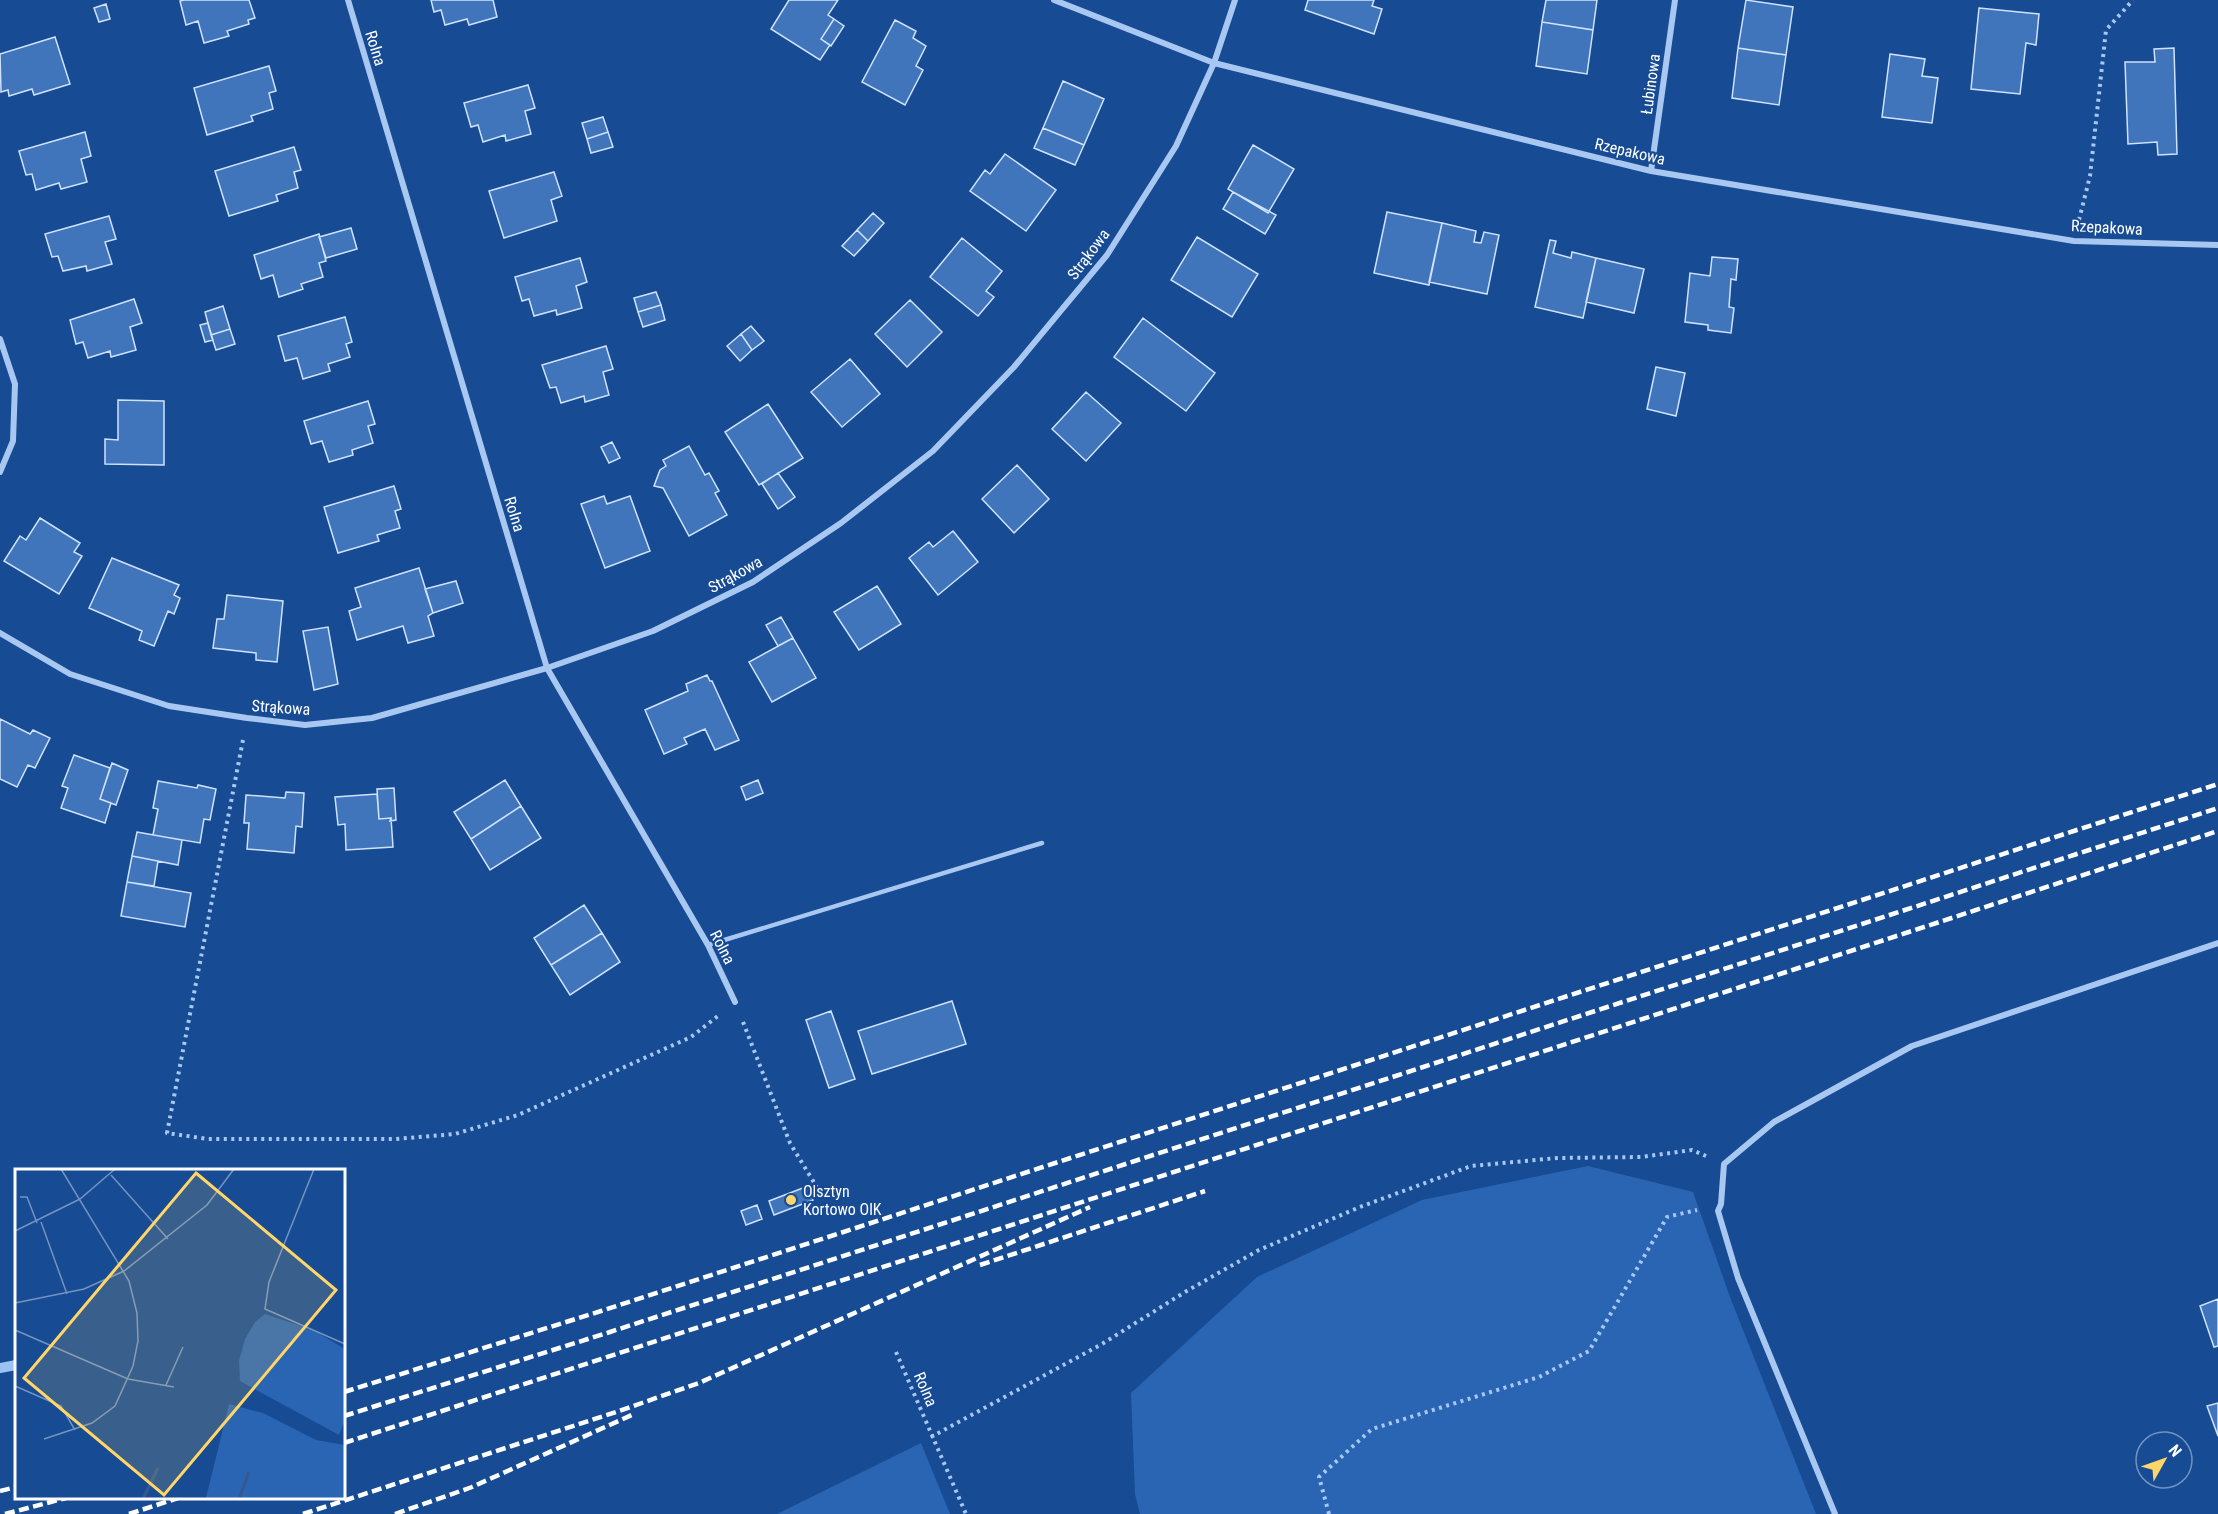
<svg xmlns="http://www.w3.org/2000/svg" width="2218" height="1514" font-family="'Roboto Condensed',sans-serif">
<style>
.green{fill:#2a65b3}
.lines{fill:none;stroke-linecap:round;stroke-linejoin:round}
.stream{stroke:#9ac2f3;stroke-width:10}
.building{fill:#4075bc;stroke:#cfe2fc;stroke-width:1.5}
.path{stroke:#a8c7f1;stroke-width:4;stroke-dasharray:3 4.5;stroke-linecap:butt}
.lane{stroke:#a8c7f1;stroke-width:4.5}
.street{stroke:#a8c7f1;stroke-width:6}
.rail{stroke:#fff;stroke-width:4.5;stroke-dasharray:10 4.5;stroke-linecap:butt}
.poi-dot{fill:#ffd667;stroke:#174b94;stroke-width:2}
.labels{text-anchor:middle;stroke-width:4.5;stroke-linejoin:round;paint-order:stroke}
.street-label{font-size:16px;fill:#fff;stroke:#174b94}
.poi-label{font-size:16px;fill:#fff;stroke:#174b94;text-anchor:start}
.inset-river{fill:none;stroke:#33598e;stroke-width:3}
.inset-road{fill:none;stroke:#7493bf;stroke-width:1.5}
.view{fill:#ffd667;fill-opacity:0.15;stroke:#ffd667;stroke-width:3}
.inset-edge{fill:none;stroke:#fff;stroke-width:3}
</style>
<rect width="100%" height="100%" fill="#174b94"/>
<path class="green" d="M1588,1166l105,26 37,105 86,217h-676l-5,-20 -4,-101 126,-116 165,-77z
M921,1443l29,71h-173z"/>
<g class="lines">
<path class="stream" d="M0,1368l16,-3"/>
</g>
<path class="building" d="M184,0h65l6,18 -7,2 1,4 -22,7 2,5 -25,7 -6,-22 -12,4 -6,-24z
M431,0h62l4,17 -28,8 -2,-6 -22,6 -4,-15 -7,2z
M789,0h49l-10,15 6,4 -13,20 9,6 -10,15 -49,-31z
M1308,0h66l-2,6 10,3 -8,25 -69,-24z
M1546,0h51l-4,30 -51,-8z
M1746,0l47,7 -7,48 -48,-7z
M106,4l4,15 -11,3 -5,-14z
M1979,8l60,6 -3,31 -10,-2 -6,51 -49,-5z
M834,19l10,7 -13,20 -10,-7z
M895,20l21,11 -3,7 13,8 -10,20 7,4 -18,35 -43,-23z
M1542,22l51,8 -6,44 -51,-8z
M55,37l15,47 -36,11 -2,-6 -23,7 -1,-6 -7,2 -1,-38z
M1738,48l48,7 -7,50 -47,-7z
M2174,48l3,106 -19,1 -1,-13 -29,2 -3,-82h30l-1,-13z
M1890,54l35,5 -3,17 16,2 -6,45 -50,-6z
M269,66l7,25 -7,2 4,16 -22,7 2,5 -46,14 -13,-47z
M1063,81l41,18 -20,46 -41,-17z
M528,85l7,23 -10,3 6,23 -25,7 -1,-6 -22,7 -5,-17 -7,2 -7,-24z
M603,117l5,15 -21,7 -5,-16z
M1043,128l41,17 -9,20 -41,-17z
M85,132l6,24 -10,3 6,23 -26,7 -2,-6 -23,7 -4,-16 -6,1 -7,-24z
M608,132l5,15 -22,6 -4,-14z
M1253,145l41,24 -26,44 -40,-24z
M294,147l7,23 -7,2 4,16 -22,7 2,6 -49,15 -14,-45z
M1005,154l51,36 -30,41 -56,-40 15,-21 5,4z
M554,172l8,24 -11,4 6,21 -53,17 -15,-47z
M1233,192l43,23 -11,19 -42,-25z
M1387,212l55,11 -13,62 -55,-12z
M873,213l11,10 -16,18 -11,-11z
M109,216l7,23 -11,3 7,22 -25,7 -1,-5 -23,5 -5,-15 -6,1 -7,-23z
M1442,223l34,8 -2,11 7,1 3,-11 15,3 -12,59 -58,-12z
M351,228l6,21 -31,9 -7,-21z
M857,230l11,11 -14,15 -12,-10z
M319,234l7,27 -7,2 4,14 -22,7 2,5 -24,8 -6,-22 -12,4 -7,-24z
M1197,237l61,37 -26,43 -61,-37z
M962,238l40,33 -16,20 8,6 -16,19 -48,-39z
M1550,240l6,1 -3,12 18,5 1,-6 24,6 -13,60 -48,-11z
M1712,257l26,2 -2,21 -5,-1 -2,28 5,1 -3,25 -23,-3v-5l-23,-3 5,-49 20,3z
M580,258l7,24 -11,4 6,22 -25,7 -1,-5 -22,6 -5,-17 -7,2 -7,-24z
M1596,258l48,11 -10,44 -48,-11z
M656,292l5,13 -23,7 -4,-14z
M134,299l8,24 -12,4 6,23 -25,7 -1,-6 -22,7 -5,-16 -7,2 -6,-24z
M910,300l32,32 -35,35 -32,-33z
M661,305l4,15 -22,7 -5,-15z
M223,306l7,23 -19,6 -6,-23z
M345,317l7,25 -6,2 4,13 -22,7 2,7 -27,8 -6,-21 -12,3 -7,-25z
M1143,318l72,55 -29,38 -72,-54z
M208,323l5,17 -8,2 -5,-17z
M751,326l13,15 -12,9 -11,-16z
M230,329l5,15 -19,6 -5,-15z
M741,334l11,16 -12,11 -13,-15z
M606,346l7,23 -10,3 6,23 -24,7 -1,-6 -23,7 -5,-16 -6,1 -8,-23z
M850,359l30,35 -38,33 -31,-35z
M1656,367l29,6 -9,43 -29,-7z
M1086,392l35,31 -35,38 -34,-32z
M118,400l46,1v64l-59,-1v-25l13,1z
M368,401l7,23 -7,2 5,17 -21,7 1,5 -24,7 -7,-21 -11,3 -7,-23z
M768,404l35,54 -44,27 -34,-53z
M612,442l8,16 -11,5 -8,-16z
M689,446l16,29 4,-2 10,18 -4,2 12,22 -38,21 -26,-48 -9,-2 6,-16 6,-4 -3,-6z
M1017,465l32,34 -35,34 -32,-34z
M778,473l17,24 -17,12 -16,-25z
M394,486l7,23 -6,2 5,17 -23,7 2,6 -41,12 -14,-46z
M604,496l3,8 23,-8 20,55 -45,17 -24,-64z
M40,518l40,25 -6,9 8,4 -23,38 -55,-33 16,-25 6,4z
M953,531l25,31 -40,33 -29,-37 20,-16 4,5z
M112,558l67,27 -5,10 6,3 -6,16 -6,-3 -14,35 -15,-6 3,-9 -53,-23z
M419,568l14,45 -5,3 6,20 -26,7 -5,-17 -46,14 -8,-29 12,-4 -6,-19z
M456,581l7,22 -30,10 -8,-24z
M877,586l24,38 -42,26 -25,-38z
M227,595l56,6 -6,61 -21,-2v-7l-43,-5 4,-29h7z
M781,617l12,21 -15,8 -12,-21z
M328,627l10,57 -24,6 -11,-59z
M793,638l23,40 -44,24 -23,-40z
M707,675l3,6h2l27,59 -24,10 -10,-21 -21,9 3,6 -23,10 -19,-44 43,-19 -2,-7z
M0,719l30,15 3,-4 17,8 -15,30 -7,-3 -11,22 -17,-8z
M74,755l36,13 -10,31 11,4 -6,20 -44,-15 7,-20 -6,-2z
M112,763l16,7 -12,35 -16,-6z
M505,780l16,26 -50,33 -17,-27z
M758,780l5,13 -17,7 -5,-13z
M158,781l39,7 1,-3 18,4 -6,31 -6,-1 -4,24 -47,-8 5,-26 -5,-1z
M394,788l2,32 -6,1 1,-3 -12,1 -2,-30z
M286,792l18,1 -2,34 -6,-1 -2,27 -47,-4 2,-26h-5l2,-28 39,3z
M377,794l2,25 12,-1 2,29 -47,3 -1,-26 -7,1 -3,-28z
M521,806l20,32 -51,32 -19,-31z
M137,832l45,8 -4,25 -46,-9z
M132,856l26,5 -4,25 -27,-4z
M127,882l64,11 -6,34 -64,-11z
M584,905l18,28 -51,32 -17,-27z
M602,933l18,29 -50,33 -19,-30z
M952,1001l14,43 -94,30 -14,-43z
M831,1011l24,68 -26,9 -23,-68z
M808,1186l5,14 -39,15 -5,-14z
M757,1205l5,14 -16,6 -5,-14z
M2218,1299v47l-4,1 -14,-41z
M2218,1403v33l-11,-30z"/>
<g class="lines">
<path class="path" d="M2079,220l11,-44 16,-146 27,-30
M243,740l-76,393 41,6h188l59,-5 63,-19 173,-78 27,-21
M743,1022l47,121 31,51
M896,1352l70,162
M931,1437l171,-93 83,-52 74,-42 101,-43 111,-41 86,-8 84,-1 51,-7 14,6
M1329,1514l-10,-37 53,-48 167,-52 50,-26 78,-134 30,-7"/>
<path class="lane" d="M708,945l334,-102"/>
<path class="street" d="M348,0l199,668 161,277 27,57
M1054,0l160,63 437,108 423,70 144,4
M1651,171l24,-171
M0,339l15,45 -2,57 -13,31
M0,633l70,41 99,32 78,12 58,7 67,-7 175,-50 106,-37 100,-49 88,-59 92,-72 81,-84 93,-112 69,-109 38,-83 21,-63
M1835,1514l-97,-236 -20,-67 3,-7 3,-40 50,-42 138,-76 306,-103"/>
<path class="rail" d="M980,1265l225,-74
M344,1392l257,-81 1617,-527
M344,1416l266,-84 1608,-524
M344,1443l1874,-612
M0,1491l16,-4
M5,1514l61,-16
M129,1514l49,-16
M303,1514l313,-102 83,-29 391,-176
M395,1514l77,-27 162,-73"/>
</g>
<circle class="poi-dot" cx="791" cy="1200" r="6"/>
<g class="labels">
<g class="street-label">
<text transform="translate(376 48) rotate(73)" y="6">Rolna</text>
<text transform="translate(1650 84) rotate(-82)" y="6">Łubinowa</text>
<text transform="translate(1630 151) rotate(13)" y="6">Rzepakowa</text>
<text transform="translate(2107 227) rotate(3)" y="6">Rzepakowa</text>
<text transform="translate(1088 254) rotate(-53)" y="6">Strąkowa</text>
<text transform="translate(515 514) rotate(73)" y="6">Rolna</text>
<text transform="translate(735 574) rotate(-29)" y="6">Strąkowa</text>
<text transform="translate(281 707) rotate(4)" y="6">Strąkowa</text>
<text transform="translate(723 947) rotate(63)" y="6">Rolna</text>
<text transform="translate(926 1389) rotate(67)" y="6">Rolna</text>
</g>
<g class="poi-label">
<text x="803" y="1197">Olsztyn<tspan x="803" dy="18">Kortowo OlK</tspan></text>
</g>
</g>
<g transform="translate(15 1169)">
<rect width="330" height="330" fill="#174b94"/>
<path d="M250,145l48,16 32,19v71l-6,15 -99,-54 -1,-20 6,-22 10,-17zM214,235l34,9 53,27 29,5v54l-139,-1z" fill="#2a65b3"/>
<path class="inset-river" d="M128,330l15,-31M224,330l10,-27"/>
<path class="inset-road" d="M299,0l-45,113 -4,27 80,35M96,6l57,64M5,28h7l10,26M26,53l26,72M0,62l65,-32 35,-30M0,134l69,-14 40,-18 83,-66 27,-36M0,161l113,49 46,8M151,216l17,-38M0,217l46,20 14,24M29,270l48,-16 23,-17 18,-40 5,-25 -1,-28 -8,-32 -68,-112"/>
<path class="view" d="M181,4l140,117 -172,205 -140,-117z"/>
<rect width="330" height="330" class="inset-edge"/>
</g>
<g transform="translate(2164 1460) rotate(50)"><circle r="28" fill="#174b94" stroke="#7493bf" stroke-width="1.5"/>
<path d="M0-4.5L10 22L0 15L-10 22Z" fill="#ffd667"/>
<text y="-9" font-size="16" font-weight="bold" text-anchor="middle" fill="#ffffff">N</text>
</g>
</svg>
